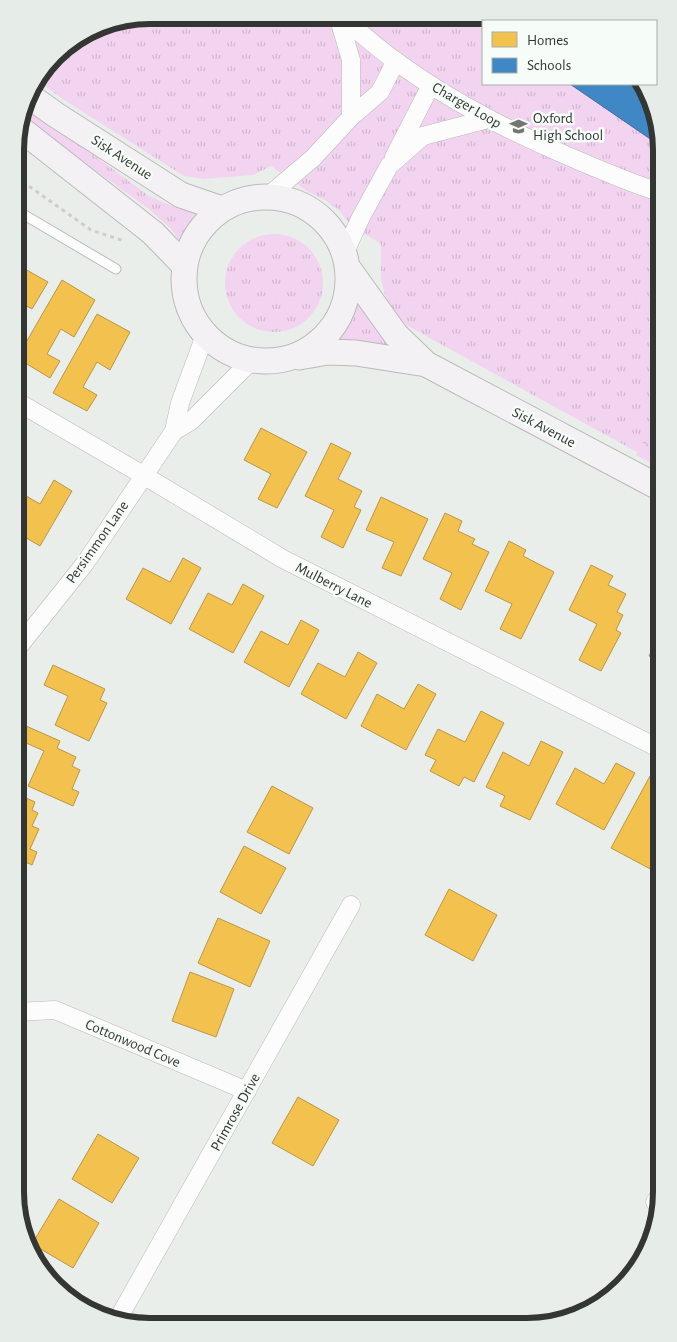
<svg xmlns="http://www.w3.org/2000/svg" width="677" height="1342" font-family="'Alegreya Sans',sans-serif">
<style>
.grass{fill:url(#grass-tufts)}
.forest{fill:url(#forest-crowns)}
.homes{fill:#f2c14e;stroke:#b99746}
.schools{fill:#3f88c5;stroke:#3c6f9a}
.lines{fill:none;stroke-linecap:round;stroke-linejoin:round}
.lane-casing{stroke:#b8bbb8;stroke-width:11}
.street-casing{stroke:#b8bbb8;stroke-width:19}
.secondary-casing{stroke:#b8bbb8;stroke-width:27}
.path{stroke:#cdcdcd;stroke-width:3;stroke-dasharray:4 4;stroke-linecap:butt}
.lane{stroke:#fcfcfc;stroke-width:9}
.street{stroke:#fcfcfc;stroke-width:18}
.secondary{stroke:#f3f1f3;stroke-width:25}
.labels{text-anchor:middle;stroke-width:5;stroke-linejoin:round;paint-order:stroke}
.street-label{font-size:15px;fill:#343634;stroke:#f6fcf7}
.poi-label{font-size:15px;fill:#343634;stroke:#f6fcf7;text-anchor:start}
.rim{fill:none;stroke:#343634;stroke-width:6}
</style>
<defs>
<pattern id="grass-tufts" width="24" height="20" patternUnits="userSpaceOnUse" patternTransform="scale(1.25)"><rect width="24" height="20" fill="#f3d4f0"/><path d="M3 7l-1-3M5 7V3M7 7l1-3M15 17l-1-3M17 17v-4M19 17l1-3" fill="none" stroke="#d1b7ce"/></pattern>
<pattern id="forest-crowns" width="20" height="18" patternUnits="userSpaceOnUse" patternTransform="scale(1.25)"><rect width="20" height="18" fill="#f3d4f0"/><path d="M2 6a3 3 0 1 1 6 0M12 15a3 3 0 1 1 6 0" fill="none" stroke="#d1b7ce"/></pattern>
</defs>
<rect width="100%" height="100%" fill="#eaeeea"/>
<path class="grass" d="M150,15l403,3 8,3h-78v63h157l15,23 7,43v316l-256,-141 -19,-23 -6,-22v-36l-32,-20 -9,-13 -15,-11 -18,-9 -36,-25 -18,9 -49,4 -20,-3 -123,-78 -24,-18 24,-31 37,-24z
M25,104l124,92c19,9 37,15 58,18l-23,33 -13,-18 -22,-20 -128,-92z
M225 283a49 49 0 1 1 98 0a49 49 0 1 1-98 0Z
M356,294c10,23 21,37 40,54l-79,2c20,-19 28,-28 34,-55z"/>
<path class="forest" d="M662,408v61l-26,-14z"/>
<path class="homes" d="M16,264l32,18 -16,27 -9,-5 -7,12z
M62,280l33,20 -21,37 -13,-8 -14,25 13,7 -10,17 -33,-20z
M97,314l33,18 -20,38 -13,-8 -14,25 14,8 -10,16 -34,-18z
M261,428l46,24 -30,56 -19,-9 13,-25 -27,-14z
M331,443l20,10 -13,26 24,12 -8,16 7,3 -18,38 -22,-11 13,-27 -29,-14z
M54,480l18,11 -32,55 -24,-14v-42l24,14z
M381,497l47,22 -27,57 -19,-8 12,-26 -28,-12z
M445,513l17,8 -4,10 17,8 -3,5 17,8 -28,58 -21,-11 12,-26 -29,-14z
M509,541l17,9 -3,6 31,16 -33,67 -21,-10 12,-25 -27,-13z
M183,558l18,10 -30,56 -45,-25 17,-31 27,14z
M591,565l22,11 -5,9 18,9 -9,18 6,3 -7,15 5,3 -20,38 -22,-11 18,-36 -28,-14z
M243,584l21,12 -31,57 -44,-24 19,-36 24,12z
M301,620l18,10 -30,57 -45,-25 17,-31 27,14z
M662,629v33l-13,-6z
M358,652l19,11 -31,56 -45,-25 17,-31 27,14z
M53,665l52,24 -5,11 7,3 -18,38 -34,-16 13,-29 -24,-11z
M418,684l18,10 -30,56 -45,-24 16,-32 27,15z
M481,711l23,12 -30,59 -10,-5 -5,9 -29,-15 6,-11 -11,-5 13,-26 27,13z
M17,722l43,19 -3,7 19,9 -4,9 8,4 -8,19 7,3 -6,14 -45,-20 16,-35 -29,-13z
M541,741l22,11 -33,68 -30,-14 5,-10 -19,-9 17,-35 26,14z
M616,763l19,10 -31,57 -48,-26 19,-36 29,16z
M650,776l12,6v15l-11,19 11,6v39l-6,11 -45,-24z
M272,786l41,22 -24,46 -42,-22z
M15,793l20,9 -3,8 6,3 -6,13 7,3 -9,20 7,3 -5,13 -17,-8z
M244,846l42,22 -25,46 -41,-22z
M449,889l48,26 -24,46 -48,-26z
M218,918l52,23 -20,46 -52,-24z
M190,972l44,17 -18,48 -44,-16z
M298,1097l41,23 -26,46 -41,-23z
M98,1134l41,24 -27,45 -40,-24z
M59,1199l40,24 -26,45 -41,-24z"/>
<path class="schools" d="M570,84h70l15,23 7,40z"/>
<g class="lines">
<defs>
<path id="lane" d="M16,210l100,59"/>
<path id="street" d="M340,16c19,15 37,32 57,46 53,39 112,69 173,95 30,13 60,26 92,36
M351,117l29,-25 16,-31
M394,157l37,-72
M267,197l46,-39 38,-41v-57l-13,-44
M344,254l17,-37 28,-51 34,-30 65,-17
M16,401l127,74 140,84 379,191
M174,431l17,-10 60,-60
M16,650l70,-88 88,-131 6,-28 25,-68
M15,1012l40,-2 192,81
M655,1202l7,-10
M118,1319l233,-414"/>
<path id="secondary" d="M28,95l28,20 125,80 41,14
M18,127l135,106 31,32
M184 279a82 82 0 1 1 164 0a82 82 0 1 1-164 0Z
M348,268l48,67 30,29 236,125
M299,357l29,-5 28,1 70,11"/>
</defs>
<use href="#lane" class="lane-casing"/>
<use href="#street" class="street-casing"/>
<use href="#secondary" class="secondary-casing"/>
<path class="path" d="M16,177l75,53 33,11"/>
<use href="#lane" class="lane"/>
<use href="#street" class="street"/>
<use href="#secondary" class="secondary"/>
</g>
<defs>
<symbol id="school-bare" viewBox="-9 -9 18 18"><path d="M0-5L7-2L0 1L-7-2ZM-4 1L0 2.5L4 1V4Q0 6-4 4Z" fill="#747674" stroke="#f6fcf7" stroke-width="2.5" paint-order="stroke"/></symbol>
</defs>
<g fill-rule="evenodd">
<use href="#school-bare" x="506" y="114" width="25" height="25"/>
</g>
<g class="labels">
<g class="street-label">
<text transform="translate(467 105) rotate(30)" y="5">Charger Loop</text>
<text transform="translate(122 157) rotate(33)" y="5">Sisk Avenue</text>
<text transform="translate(544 427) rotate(28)" y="5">Sisk Avenue</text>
<text transform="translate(97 542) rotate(-55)" y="5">Persimmon Lane</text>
<text transform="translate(334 585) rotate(27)" y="5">Mulberry Lane</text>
<text transform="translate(133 1043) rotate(23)" y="5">Cottonwood Cove</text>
<text transform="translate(235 1112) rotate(-61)" y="5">Primrose Drive</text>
</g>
<g class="poi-label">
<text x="533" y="123">Oxford<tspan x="533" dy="17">High School</tspan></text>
</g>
</g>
<path d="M0 0H677V1342H0ZM150 24H527A126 126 0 0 1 653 150V1192A126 126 0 0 1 527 1318H150A126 126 0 0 1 24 1192V150A126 126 0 0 1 150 24Z" fill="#e6ece7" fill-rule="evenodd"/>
<path class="rim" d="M150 24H527A126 126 0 0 1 653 150V1192A126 126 0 0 1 527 1318H150A126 126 0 0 1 24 1192V150A126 126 0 0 1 150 24Z"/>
<rect x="482" y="20" width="175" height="65" fill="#f6fcf7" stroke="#a8ada9"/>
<rect x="492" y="32" width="25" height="15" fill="#f2c14e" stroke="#a8ada9"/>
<text x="527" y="45" font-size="15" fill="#343634">Homes</text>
<rect x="492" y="58" width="25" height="15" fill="#3f88c5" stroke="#a8ada9"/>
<text x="527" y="70" font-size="15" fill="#343634">Schools</text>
</svg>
